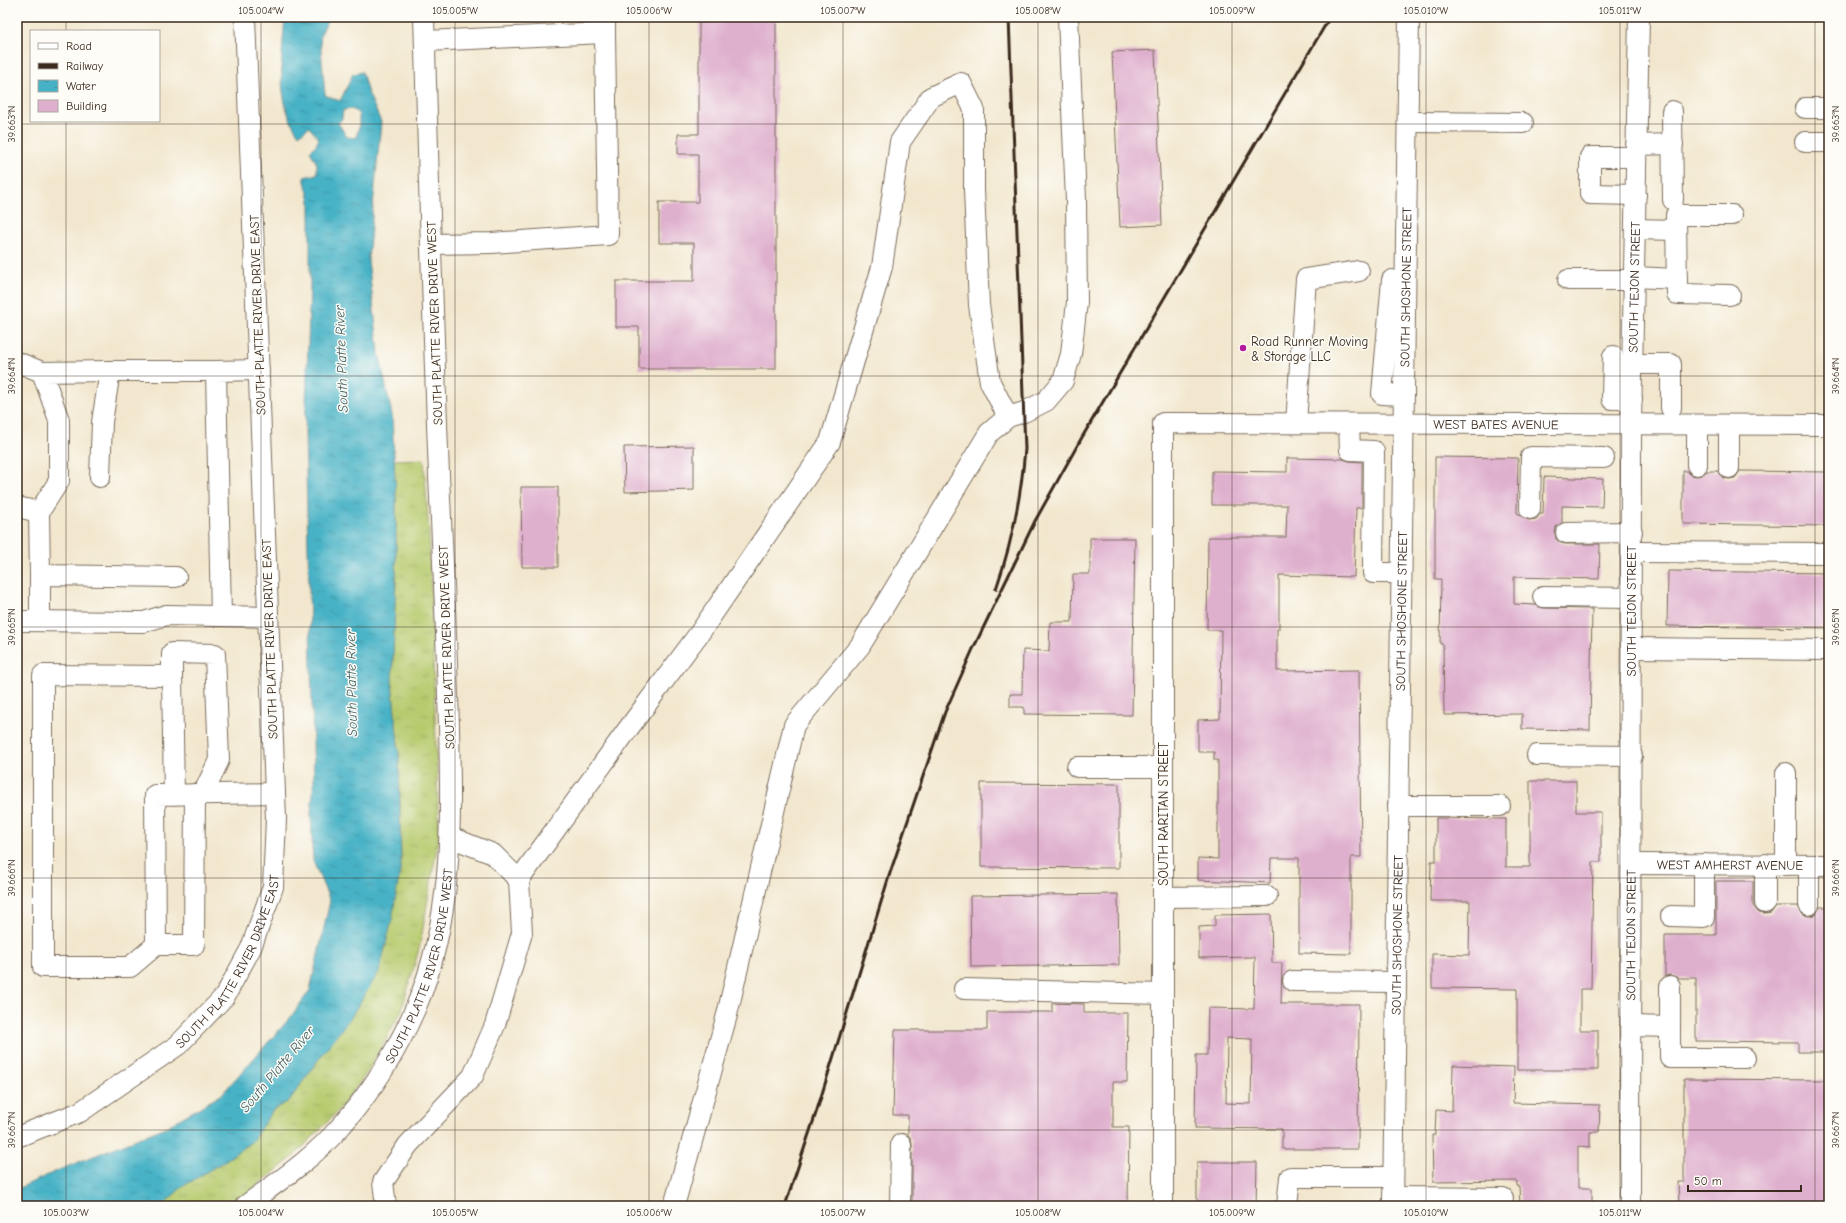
<svg xmlns="http://www.w3.org/2000/svg" width="1846" height="1223" font-family="'Comic Neue',sans-serif">
<style>
.grass{fill:url(#grass-tufts);stroke:#797a46}
.water{fill:url(#water-ripples);stroke:#416e72;fill-rule:evenodd}
.building{fill:#dfb0ce;fill-rule:evenodd}
.lines{fill:none;stroke-linecap:round;stroke-linejoin:round}
.minor-casing{stroke:#7b6c5c;stroke-width:22}
.minor{stroke:#fff;stroke-width:20}
.rail{stroke:#3b2a1e;stroke-width:3}
.ticks{fill:none;stroke:#3b2a1e;stroke-width:1;stroke-opacity:0.45}
.poi-dot{fill:#b5179e;stroke:#fdfcf7;stroke-width:1.5}
.labels{text-anchor:middle;stroke-width:3;stroke-linejoin:round;paint-order:stroke}
.street-label{font-size:13px;fill:#3b2a1e;stroke:#fdfcf7}
.poi-label{font-size:13px;fill:#3b2a1e;stroke:#fdfcf7;text-anchor:start}
.water-label{font-size:14px;font-style:italic;fill:#406061;stroke:#fdfcf7}
.neatline{fill:none;stroke:#3b2a1e;stroke-width:1.5}
.ticks-label{font-size:10px;text-anchor:middle;fill:#3b2a1e}
</style>
<defs>
<pattern id="grass-tufts" width="24" height="20" patternUnits="userSpaceOnUse"><rect width="24" height="20" fill="#b7cb6e"/><path d="M3 7l-1-3M5 7V3M7 7l1-3M15 17l-1-3M17 17v-4M19 17l1-3" fill="none" stroke="#9eae5f"/></pattern>
<pattern id="water-ripples" width="26" height="14" patternUnits="userSpaceOnUse"><rect width="26" height="14" fill="#47b2c6"/><path d="M2 4q2-2 4 0t4 0M15 11q2-2 4 0t4 0" fill="none" stroke="#3c91a0"/></pattern>
</defs>
<rect width="100%" height="100%" fill="#fdfcf7"/>
<filter id="ink" filterUnits="userSpaceOnUse"><feTurbulence type="fractalNoise" baseFrequency=".025" numOctaves="2"/><feDisplacementMap in="SourceGraphic" scale="8" xChannelSelector="R" yChannelSelector="G"/><feConvolveMatrix kernelMatrix="1 2 1 2 8 2 1 2 1" color-interpolation-filters="sRGB"/></filter>
<filter id="wash" filterUnits="userSpaceOnUse"><feTurbulence type="fractalNoise" baseFrequency=".012" numOctaves="4" result="noise"/><feDisplacementMap in="SourceGraphic" scale="16" xChannelSelector="R" yChannelSelector="G"/><feGaussianBlur stdDeviation="0.9" result="paint"/><feColorMatrix in="noise" values="0 0 0 0 0 0 0 0 0 0 0 0 0 0 0 0 0 1.4 0 .05"/><feComposite in="paint" operator="in"/></filter>
<g filter="url(#wash)">
<rect width="100%" height="100%" fill="#f2e7ce"/>
<path class="grass" d="M424,459l5,75 10,301 -19,110 -19,67 -33,59 -30,40 -44,45 -55,44 -10,6h-67l20,-19 44,-27 26,-19 21,-31 16,-9 29,-41 83,-195 -2,-110 -7,-73 4,-102v-81l-2,-39z"/>
<path class="water" d="M285,17h44l-9,19 5,59 15,6 13,-27 9,-2 5,18 14,32 -13,138 11,93 13,62 4,84v81l-4,102 7,73 2,110 -9,55 -13,52 -28,45 -33,43 -29,41 -16,9 -21,31 -26,19 -44,27 -20,19h-145v-17l42,-19 107,-43 55,-32 69,-77 20,-28 20,-89 -17,-40 -2,-48 3,-32 -9,-348 5,-147v-85l-6,-24 13,-3v-10l-7,-13 5,-5 4,-7 -10,-12 -10,8c-24,-33 -17,-80 -14,-118zM352,109l7,5v13l-3,11 -9,-1 -9,-14 4,-4 1,-9z"/>
<g id="blocks">
<path class="building" d="M699,17h77v352h-137v-42h-23v-46h78v-38h-35v-41h39v-48h-20v-20h21z
M1155,50l7,175 -42,2 -8,-175z
M694,446v44l-69,2 -1,-45z
M1435,457l83,1 -1,55 12,7 7,-1 4,-5h3l1,-37 59,2 -1,28 -40,-1v17l-6,4 -1,6 1,6 5,4 5,1h34l-1,35 -85,-2v27l21,1 8,3 49,1 -2,121 -68,-1v-15l-78,1 -1,-71h-3l1,-65h-6z
M1287,458l56,1 6,2 13,1v46h-6l-2,69 -75,-2v54h-2v42l82,-1 2,187h-10v97l-52,-1v-95h-28l-1,25 -72,-3v-22l20,1v-99h-4v-8h-16v-32l22,-1 1,-89h-14l1,-93h78l1,-32h-75v-34l75,1z
M1683,471h4l4,4 6,1 5,-1 5,-4h11l5,7 6,1 6,-1 5,-7 89,1v54l-146,-2z
M521,487h37v80h-36z
M1090,538h45l-3,177 -108,-1v-7h-14v-13h12l1,-44 26,1 1,-29h22l1,-48h17z
M1668,571l161,2v55l-162,-2z
M1530,781h46v31h25v50h-8l-2,127h-11v41h18v40h-81v-81l-85,-1v-34l37,1 1,-54h-40l1,-40h5v-43l70,1v48h24z
M981,783l138,1v84l-138,-1z
M1716,881h37v25l6,7 6,1 6,-1 5,-7h22l5,9 6,1 6,-1 5,-8h9v145h-31v-10l-102,-1v-63h-18l-8,-3 -5,1v-41h51z
M1118,894l1,71 -148,2 -1,-71z
M1271,914l1,49h10l-1,41h78l-1,145h-76v-20l-87,-1 1,-73h11l1,-47 46,1 1,-52 -56,1v-31l16,-1v-11zM1227,1038l25,1 -1,65 -25,-1z
M1052,1003l32,1v9h44l-1,69h-14v45h16l-1,79h-216v-62l-1,-5 -3,-4v-20h-15l2,-85h92v-18h65z
M1453,1065l61,2 -1,36 87,2 -1,27h-9v15l-12,-1v42h14v18h-72l-1,-20h-2v-5l-84,1 -1,-47h3l1,-25 16,1z
M1684,1079l145,1v126h-150l-1,-24h6z
M1197,1162h60l-1,44h-59z"/>
</g>
</g>
<g filter="url(#ink)">
<use href="#blocks" fill-opacity="0" stroke="#7b6c5c" stroke-width="1"/>
<g class="lines">
<defs>
<g id="minor">
<path d="M605,17v16"/>
<path d="M425,41l180,-8 3,202 -117,8 -60,1"/>
<path d="M1805,108h24"/>
<path d="M1672,111l1,89"/>
<path d="M1408,122l115,1"/>
<path d="M1805,142h24"/>
<path d="M1636,145l37,-1"/>
<path d="M1636,195l-46,-1v-37h46"/>
<path d="M1635,229l41,1"/>
<path d="M1634,277l43,2"/>
<path d="M1392,280l-10,114 22,1"/>
<path d="M1568,280h66"/>
<path d="M1730,295l-53,-1 -1,-79h56"/>
<path d="M1613,356l-1,43h20"/>
<path d="M17,362l25,10"/>
<path d="M1632,364h39v44"/>
<path d="M1296,423l10,-144 53,-8"/>
<path d="M1349,424l1,26 24,1 -1,122h28"/>
<path d="M1697,425v40"/>
<path d="M1729,468v-43"/>
<path d="M100,477l2,-55 8,-51h106"/>
<path d="M17,507l22,5"/>
<path d="M1530,509l1,-52 73,1"/>
<path d="M1566,533l66,-1"/>
<path d="M1632,552l197,1"/>
<path d="M40,575l-1,-63 20,-31v-61l-17,-48 68,-1"/>
<path d="M1543,597l89,1"/>
<path d="M221,616l-5,-245 43,-1"/>
<path d="M17,621l127,1 22,-7 102,2"/>
<path d="M40,621v-46l136,2"/>
<path d="M1632,648l197,2"/>
<path d="M172,676v-23l43,1 4,106 -16,34"/>
<path d="M1537,755l95,1"/>
<path d="M1077,767h86"/>
<path d="M174,795l-2,-119 -129,-1v292h87l26,-22 -1,-150 120,-2"/>
<path d="M1398,806h102"/>
<path id="s1" d="M1631,864l198,1"/>
<path d="M1765,864v39"/>
<path d="M1786,865v-92"/>
<path d="M1809,865v40"/>
<path d="M519,880l109,-151 73,-98 129,-189 52,-175 18,-125 31,-45 30,-14 13,26v81l5,115 11,77 18,35"/>
<path d="M1163,897l104,-1"/>
<path d="M1671,916l33,1v-53"/>
<path d="M156,945h38l1,-151"/>
<path d="M1293,981l103,1"/>
<path d="M1670,986v72h75"/>
<path d="M964,989l199,5"/>
<path d="M1631,1026l39,1"/>
<path id="s2" d="M17,1137l63,-25 98,-67 47,-49 26,-48 22,-61 3,-68 -31,-802"/>
<path d="M1393,1197l110,1"/>
<path id="s3" d="M245,1206c34,-25 70,-49 97,-81 30,-34 56,-76 74,-118 38,-89 35,-186 33,-281 -2,-76 -5,-152 -9,-228 -7,-160 -11,-321 -16,-481"/>
<path d="M386,1206l-3,-24 25,-37 65,-69 22,-51 27,-92 -3,-53 -26,-26 -43,-17"/>
<path d="M674,1206l53,-191 67,-290 66,-79 129,-213 19,-16 16,-5 22,-11 17,-20 8,-27 6,-52 -1,-102 -8,-183"/>
<path d="M900,1206l1,-62"/>
<path id="s4" d="M1163,1206v-783l666,2"/>
<path d="M1287,1206l3,-29h103"/>
<path id="s5" d="M1393,1206l16,-1189"/>
<path id="s6" d="M1630,1206l1,-781 8,-408"/>
</g>
</defs>
<use href="#minor" class="minor-casing"/>
<use href="#minor" class="minor"/>
<path class="rail" d="M996,589c16,-46 25,-92 29,-140l-16,-432
M785,1206l32,-96 73,-237 55,-161 28,-63 62,-128 46,-82 249,-422"/>
</g>
</g>
<path class="ticks" d="M66,17v14M261,17v1189M455,17v1189M649,17v1189M843,17v1189M1038,17v1189M1232,17v1189M1426,17v1189M1620,17v1189M1815,17v1189M66,121v1085M17,124h1812M17,376h1812M17,627h1812M17,878h1812M17,1130h1812"/>
<circle class="poi-dot" cx="1243" cy="348" r="4"/>
<g class="labels">
<g class="street-label">
<text dy="5" stroke="none"><textPath href="#s6" startOffset="919">SOUTH TEJON STREET</textPath></text>
<text dy="5" stroke="none"><textPath href="#s5" startOffset="919">SOUTH SHOSHONE STREET</textPath></text>
<text transform="translate(257 315) rotate(-92)" y="5">SOUTH PLATTE RIVER DRIVE EAST</text>
<text transform="translate(434 323) rotate(-92)" y="5">SOUTH PLATTE RIVER DRIVE WEST</text>
<text dy="5" stroke="none"><textPath href="#s4" startOffset="1116">WEST BATES AVENUE</textPath></text>
<text dy="5" stroke="none"><textPath href="#s5" startOffset="595">SOUTH SHOSHONE STREET</textPath></text>
<text dy="5" stroke="none"><textPath href="#s6" startOffset="595">SOUTH TEJON STREET</textPath></text>
<text transform="translate(269 639) rotate(-92)" y="5">SOUTH PLATTE RIVER DRIVE EAST</text>
<text transform="translate(446 647) rotate(-92)" y="5">SOUTH PLATTE RIVER DRIVE WEST</text>
<text transform="translate(1163 814) rotate(-90)" y="5">SOUTH RARITAN STREET</text>
<text dy="5" stroke="none"><textPath href="#s1" startOffset="99">WEST AMHERST AVENUE</textPath></text>
<text dy="5" stroke="none"><textPath href="#s5" startOffset="271">SOUTH SHOSHONE STREET</textPath></text>
<text dy="5" stroke="none"><textPath href="#s6" startOffset="271">SOUTH TEJON STREET</textPath></text>
<text dy="5" stroke="none"><textPath href="#s2" startOffset="286">SOUTH PLATTE RIVER DRIVE EAST</textPath></text>
<text dy="5" stroke="none"><textPath href="#s3" startOffset="307">SOUTH PLATTE RIVER DRIVE WEST</textPath></text>
</g>
<g class="poi-label">
<text x="1251" y="346">Road Runner Moving<tspan x="1251" dy="15">&amp; Storage LLC</tspan></text>
</g>
<g class="water-label">
<text transform="translate(341 359) rotate(-92)" y="5">South Platte River</text>
<text transform="translate(351 683) rotate(-91)" y="5">South Platte River</text>
<text transform="translate(277 1069) rotate(-50)" y="5">South Platte River</text>
</g>
</g>
<rect width="1846" height="1223" fill="none" stroke="#fdfcf7" stroke-width="44"/>
<rect x="30" y="30" width="130" height="92" fill="#fdfcf7" stroke="#afa8a0"/>
<rect x="38" y="43" width="20" height="6" fill="#ffffff" stroke="#afa8a0"/>
<text x="66" y="50" font-size="12" fill="#3b2a1e">Road</text>
<rect x="38" y="63" width="20" height="6" fill="#3b2a1e" stroke="#afa8a0"/>
<text x="66" y="70" font-size="12" fill="#3b2a1e">Railway</text>
<rect x="38" y="80" width="20" height="12" fill="url(#water-ripples)" stroke="#afa8a0"/>
<text x="66" y="90" font-size="12" fill="#3b2a1e">Water</text>
<rect x="38" y="100" width="20" height="12" fill="#dfb0ce" stroke="#afa8a0"/>
<text x="66" y="110" font-size="12" fill="#3b2a1e">Building</text>
<path d="M1688 1185v6h113v-6" fill="none" stroke="#3b2a1e" stroke-width="2"/>
<text x="1694" y="1185" font-size="12" fill="#3b2a1e" stroke="#fdfcf7" stroke-width="3" paint-order="stroke">50 m</text>
<rect x="22" y="22" width="1802" height="1179" class="neatline"/>
<g class="ticks-label">
<text x="261" y="14">105.004°W</text>
<text x="455" y="14">105.005°W</text>
<text x="649" y="14">105.006°W</text>
<text x="843" y="14">105.007°W</text>
<text x="1038" y="14">105.008°W</text>
<text x="1232" y="14">105.009°W</text>
<text x="1426" y="14">105.010°W</text>
<text x="1620" y="14">105.011°W</text>
<text transform="translate(1835 124) rotate(-90)" y="4">39.663°N</text>
<text transform="translate(11 124) rotate(-90)" y="4">39.663°N</text>
<text transform="translate(1835 376) rotate(-90)" y="4">39.664°N</text>
<text transform="translate(11 376) rotate(-90)" y="4">39.664°N</text>
<text transform="translate(1835 627) rotate(-90)" y="4">39.665°N</text>
<text transform="translate(11 627) rotate(-90)" y="4">39.665°N</text>
<text transform="translate(1835 878) rotate(-90)" y="4">39.666°N</text>
<text transform="translate(11 878) rotate(-90)" y="4">39.666°N</text>
<text transform="translate(11 1130) rotate(-90)" y="4">39.667°N</text>
<text transform="translate(1835 1130) rotate(-90)" y="4">39.667°N</text>
<text x="66" y="1216">105.003°W</text>
<text x="261" y="1216">105.004°W</text>
<text x="455" y="1216">105.005°W</text>
<text x="649" y="1216">105.006°W</text>
<text x="843" y="1216">105.007°W</text>
<text x="1038" y="1216">105.008°W</text>
<text x="1232" y="1216">105.009°W</text>
<text x="1426" y="1216">105.010°W</text>
<text x="1620" y="1216">105.011°W</text>
</g>
</svg>
